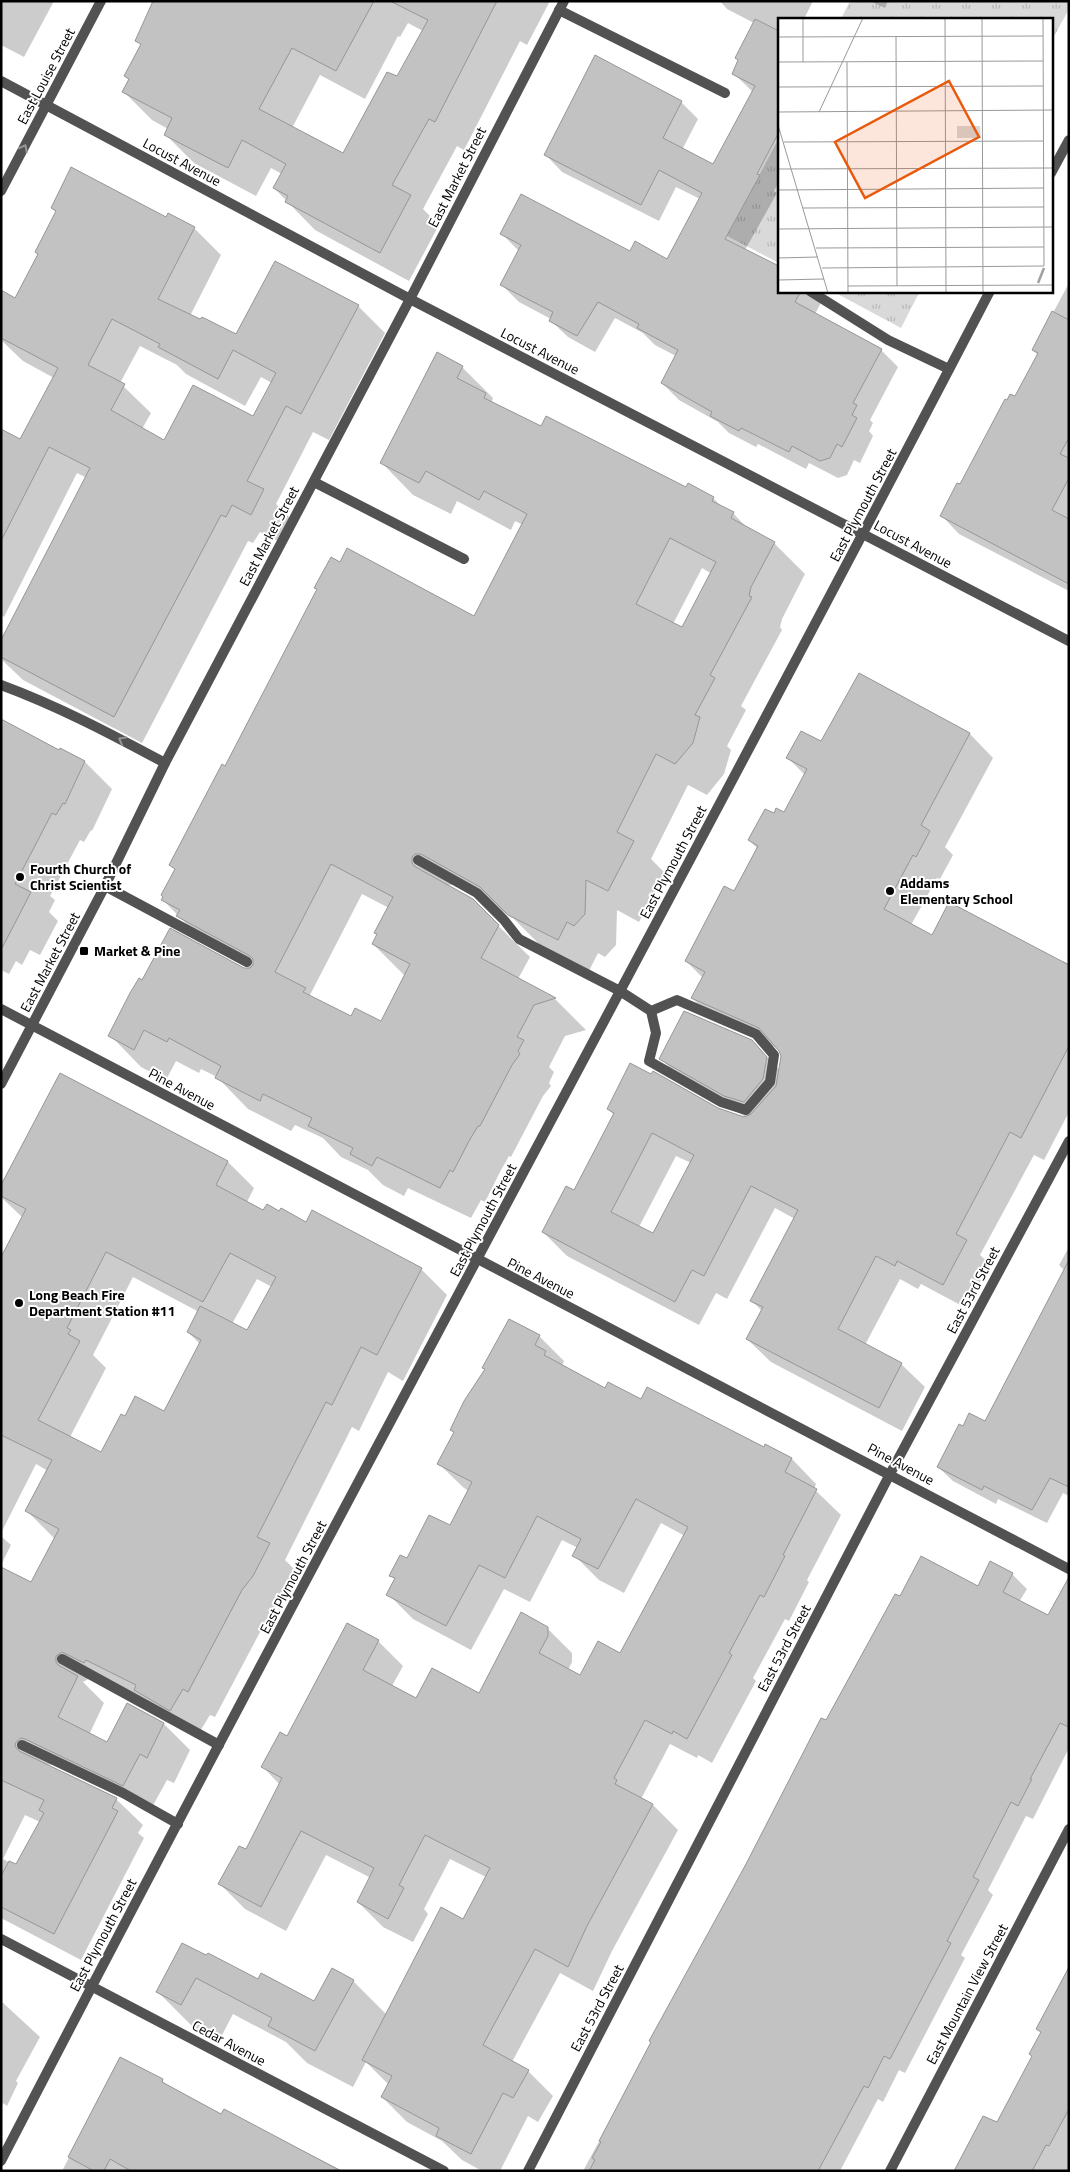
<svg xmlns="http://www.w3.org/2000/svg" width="1070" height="2172" font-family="'Titillium Web',sans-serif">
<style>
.park{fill:url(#park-tufts)}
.shadow{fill:#0003;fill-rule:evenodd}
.building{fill:#c2c2c2;stroke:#969696;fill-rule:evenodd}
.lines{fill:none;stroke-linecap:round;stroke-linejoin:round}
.service{stroke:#525252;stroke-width:10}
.minor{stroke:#525252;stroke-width:10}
.tertiary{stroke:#525252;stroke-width:10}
.oneway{stroke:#979797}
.poi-dot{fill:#000;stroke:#fff;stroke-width:2}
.labels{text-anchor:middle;stroke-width:4;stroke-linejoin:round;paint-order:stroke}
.street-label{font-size:14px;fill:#000;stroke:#fff}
.poi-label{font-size:14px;font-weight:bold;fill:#000;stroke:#fff;text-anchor:start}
.inset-river{fill:none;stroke:#a0a0a0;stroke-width:2.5}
.inset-road{fill:none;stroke:#999;stroke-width:1}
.view{fill:#e8590c;fill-opacity:0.15;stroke:#e8590c;stroke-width:2.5}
.inset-edge{fill:none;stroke:#000;stroke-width:2.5}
</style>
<defs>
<pattern id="park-tufts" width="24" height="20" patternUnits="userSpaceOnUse" patternTransform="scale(1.25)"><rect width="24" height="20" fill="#d9d9d9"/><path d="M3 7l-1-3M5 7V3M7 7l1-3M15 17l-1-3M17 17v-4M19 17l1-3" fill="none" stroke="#b8b8b8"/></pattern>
</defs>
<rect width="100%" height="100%" fill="#fff"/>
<path class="park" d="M850,1h219v8l-18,33v-23h-210z
M779,138v125l-52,-27z
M832,291h88l-19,37z"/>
<path class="shadow" d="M1,1h53l-30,56 -23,-12z
M243,1h307l-23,44 -7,-4 -56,109 -7,-4 -34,63 16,16 -30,56 -94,-51 -41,-42 8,-14 -11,-6 -15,28 -62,-33 -29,-29 3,-5 -16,-9 -28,-28 5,-12 -4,-4 17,-31 -5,-5 17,-37zM408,23l15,8 -26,47 -53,77 -52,-27 28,-53 45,24 33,-63 2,1z
M720,1h93l-9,18h-25v163l-5,9 3,2 -32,57 34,41h36l8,8 -8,15 66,36 17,17 -28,53 3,3 -4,8 4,5 -13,27 -6,-3 -7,15 -9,3 -29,-15 -3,6 -48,-25 -2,3 -27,-14 -11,-11 -39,-22 -17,-17 14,-27 -21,-11 -12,-12 -28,-15 -20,34 -27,-15 -18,-17 1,-1 -32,-17 -17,-17 17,-34 -17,-17 128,18 38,8 32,-61 -24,-12 -17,34 -97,-49 -17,-18 136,-52 17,17 -16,31 32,16 39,-74 -20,-19 21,-50 -27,-14z
M870,1h18l-3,7z
M52,208l115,11 27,9 27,27 -31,61 46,20 122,-30 27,27 -56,107 -16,-8 -37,72 14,14 -12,23 -18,-9 -7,11 -5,-2 -106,202 -119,-63 -22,-21v-17l86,-164 -10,-5 -73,144 -3,-2v-184l20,10 33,-63 -31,-17 -22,-21v-17l38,-68 18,-42zM140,346l37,19 9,9 59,32 16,-29 11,6 -18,35 -89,24 -23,-13 9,-16 -31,-30z
M1069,283v308l-110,-57 -17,-18 65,-114 8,-4 23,-43 -5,-5z
M462,367l31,31 -1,3 6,6 44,20 144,62 27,9 10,10 10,5 16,17 25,13 31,31 -23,45 -2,8 2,3 -41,76 5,4 -19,36 4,4 -7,24 -17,21 -19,-10 -37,74 14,14 -26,49 -22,-12 -1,35 -11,12 -7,-4 -9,18 -48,-25 -28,-28 -59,-33h-8l26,15 58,57 -12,22 37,20 31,31 -21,6 -16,31 5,5 -5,11 2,3 -8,10 -32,61 -2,-1 -9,16 -15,30 -4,-2 -10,18 -63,-30 -4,8 -21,-11 -15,-15 -27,-13 -18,-19 -28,-13 -4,6 -43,-22 -31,-32 -16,-8 -2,4 -23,-12 -10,19 -25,-13 -31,-32 33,-54 107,-12 -41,-22 -46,-47 13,-30 -5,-5 54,-98 249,-149 49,-93 -8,-4 -4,9 -54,-29 -6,13 -38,-19 -31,-32zM702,568l10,6 -30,55 -9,-5zM362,894l27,14 -16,36 32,32 -24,47 -29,-6 -37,-18 -5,-4z
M859,675l111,59 23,24 -48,89 8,8 -13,24 -3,-1 -26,47 22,12 129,26 1,-2 6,3v148l-25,48 -10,-5 -54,100 10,9 -24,44 -45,-24 -3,5 -18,-10 -35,66 36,19 24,23 -23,44 -131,-69 -24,-23 15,-28 -10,-10 43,-82 -20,-11 -48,91 -11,-6 -17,32 -132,-69 -24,-24 31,-40 40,-77 -6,-6h109l32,10 -67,-39 -21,-21 90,-18 29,29 2,-14 -2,-7 -64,-27 -24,-24 11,-20 -17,-17 49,-68 23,-44 -9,-9 25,-25 10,-1 21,-39 -17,-17 34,-15zM676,1156l15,7 -37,72 -15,-8z
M1,721l59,30 25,11 27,27 -20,42 -1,-1 -7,12 -4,-2 -30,56 5,4 -6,12 9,9 -18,34 -10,-5 -8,15 -6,-4 -7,13 -8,-4z
M228,1162l26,26 -7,14 17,10 16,1 141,56 26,26 -44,86 -15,-9 -29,59 -7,-4 -67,133 11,11 -17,32 -11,14 -53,100 -5,-2 -13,21 -107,-58 -7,4 21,21 -15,32 18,9 57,-20 26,26 -16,33 -7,-3 -17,31 -97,-46 -9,-1 72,35 27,26 -5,8 6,5 -63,122 -80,-42v-220l31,-115 23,-44 -28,-28 21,-40 -12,-7 -35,69v-274l22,-41 -22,-21v-9zM133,1277l66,35 -11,20 12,12 -35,69 -39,5 -25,35 -31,-16 36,-69 -13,-13zM257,1279l15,8 -24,45 -16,-8zM25,1815l15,7 -24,44 -13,-7z
M1069,1247v249l-6,-3 -16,30 -49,-24 -2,5 -43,-23 -15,-14 26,-40 21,-4 80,-152 -6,-6z
M509,1320l30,16 25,25 -2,5 43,23 159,59 2,-2 26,13 24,25 -2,5 27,26 -34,65 2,2 -20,39 -4,-2 -32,59 3,3 -44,82 -14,-8 -1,3 -27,-14 -29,55 12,6 25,25 -66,121 -19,40 -33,-18 -48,89 16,9 25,25 -15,26 -10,-6 -28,55h-18l-20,-11 -20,-19 -35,-19 -25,-25 7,-12 -23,-23 -13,25 -46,-24 -21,-21 -53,-28 -14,27 -24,-12 -37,-37 24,-47 77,36 56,22 38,-22 34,34 76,-94 23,-44 -36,-18 -26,50 4,5 -15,28 -30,-15 -25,-25 13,-24 -45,-23 -40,76 -41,-22 -25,-25 26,-33 34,-66 -17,-18 24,-29 91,-97 25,25 -11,20 24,13 64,-4 67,-67 25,25v9l-4,8 13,6 40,-21 64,-119 -24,-13 -37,70 -25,-13 -25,-25 4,-7 -16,-8 -32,62 -26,-13 -33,61 -58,-31 -25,-25 7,-14 -4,-5 59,-48 19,-36 -5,-3 -25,-24 16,-31 -3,-3 34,-60z
M1,1536l10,9 -10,20z
M1012,1574l15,15 -8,13 30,15 20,-1v132l-36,71 -7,-3 -38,74 5,5 -32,60 4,3 -60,115 -6,-3 -16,32 -5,-3 -38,72h-257l243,-449 74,-124 78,-11z
M1069,1968v203h-114l42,-47 36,-68z
M1,2001l39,36 -24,44 2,2 -11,23 -4,-3 -2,4z
M120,2059l42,21 7,8 52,28 3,-5 119,60h-281z"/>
<path class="building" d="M153,1h221l-38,70 -44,-23 -33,61 84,44 44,-81 10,4 31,-56 -38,-19h107l-62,121 -6,-3 -37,66 19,10 -31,58 -95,-51 3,-6 -15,-8 13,-24 -44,-24 -14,28 -64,-33 8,-17 -50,-26 7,-13 -5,-3 17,-32 -6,-3z
M755,19l24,12v101l-22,42 3,1 -35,64 54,27v25h22l-6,11 87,47 -29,54 4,2 -5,10 5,3 -15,29 -5,-3 -7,14 -10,3 -28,-15 -3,6 -48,-24 -2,3 -29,-15 2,-4 -51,-29 17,-33 -41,-22 2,-4 -41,-22 -21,34 -28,-15 4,-9 -53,-27 21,-40 -21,-11 21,-40 109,57 5,-10 32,18 35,-66 -43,-23 -18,35 -97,-50 51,-100 87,46 -19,37 50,26 42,-78 -23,-12 6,-14 -3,-2z
M71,167l95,50 2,-4 27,14 -37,72 42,20 2,-2 34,17 39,-73 84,44 -58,109 -15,-8 -39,75 17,8 -13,26 -19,-10 -6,12 -5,-2 -107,202 -113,-60v-17l89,-172 -41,-21 -48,94v-112l19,10 38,-71 -57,-30v-48l14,8 23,-44 -3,-2 21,-41 -5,-3zM112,319l48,25 -2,3 60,32 15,-29 43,23 -23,43 -60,-31 -29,55 -53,-30 14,-26 -37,-19z
M1052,311l17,9v118l-9,16 9,4v20l-17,32 17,9v65l-129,-68 17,-33 3,1 45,-85 2,1 3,-6 5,2 23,-43 -6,-3z
M437,352l26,14 -6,12 29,15 -2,5 57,28 5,-10 140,71 2,-4 26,14 -2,4 22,11 -3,6 44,24 -24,45 -2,9 3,1 -42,78 5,3 -20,37 5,2 -7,26 -18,21 -19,-10 -39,78 17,9 -26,50 -22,-11 -1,34 -11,12 -7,-4 -9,18 -50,-25 -28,-28 -59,-33h-6l-3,3v6l2,3 59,33 26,26 -18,33 75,40 -22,7 -17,32 7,3 -6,11 2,3 -8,11 -32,61h-2l-9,15 -16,31 -3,-2 -10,18 -63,-31 -5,9 -22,-12 3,-6 -45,-22 4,-8 -49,-24 -3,7 -45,-23 6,-12 -52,-28 -2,4 -23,-12 -10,20 -26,-14 22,-43 9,-15 3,2 28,-52 74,40h6l3,-3v-6l-3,-3 -74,-40 4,-6 -19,-10 2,-3 -2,-2 14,-26 -6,-4 53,-101 3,2 92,-177 -3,-1 17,-31 9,5 7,-14 127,68 53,-102 -43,-23 -5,9 -53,-29 -7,12 -39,-20zM670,538l46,24 -34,65 -46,-23zM331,864l62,33 -19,36 3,1 -5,10 38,20 -29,57 -26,-13 -4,8 -48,-24 3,-4 -31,-16z
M859,673l111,60 -49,92 9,6 -14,26 -3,-2 -29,54 48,26 17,-33 120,63v81l-48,92 -11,-6 -54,102 11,6 -24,45 -46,-24 -2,5 -19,-10 -38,73 64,34 -23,45 -133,-69 17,-32 -13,-6 48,-91 -47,-24 -47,90 -12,-6 -17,32 -133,-70 24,-46 8,4 40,-77 -7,-4 23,-46 21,11 2,-3 65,37 26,9 7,-3 25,-28 5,-30 -2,-5 -20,-23 -68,-30 14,-26 -20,-11 39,-75 10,5 24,-45 -10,-6 17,-31 9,4 2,-5 8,4 23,-43 -21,-11 15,-27 20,10zM652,1133l42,22 -41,78 -42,-21z
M1,719l58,31 1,-2 25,13 -20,43 -2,-1 -7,12 -4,-2 -37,71 16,8 -30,58z
M684,1011l68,29 15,17 -4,22 -19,23 -20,-6 -65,-37z
M60,1073l168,88 -12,24 47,25 4,-6 12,7 2,-3 25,14 6,-12 110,58 -45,87 -16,-8 -29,58 -6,-3 -69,135 13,6 -17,33 -11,14 -54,102 -5,-3 -13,22 -36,-21 2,-5 -50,-25 -2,3 -22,-11 -6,4v6l2,3 20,11 -20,41 49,25 20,-39 37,20 -17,35 -7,-4 -17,32 -98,-47 -4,-1 -5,4 -1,4 4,5 98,47 -5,10 6,3 -64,123 -53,-27v-31l8,-15 7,3 28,-51 -5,-3 5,-10 -43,-20v-213l30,15 28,-53 -34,-18 27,-51 -51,-25v-178l25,-48 -25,-13v-11zM106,1252l97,50 27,-49 46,24 -29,53 -47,-24 -13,26 14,8 -37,71 -29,-15 -10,20 -4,-2 -20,38 -63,-32 42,-79 -12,-7 3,-4 -4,-2z
M1069,1260v227l-19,-9 -18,32 -48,-24 -2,4 -45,-23 22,-43 4,2 6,-13 16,8z
M509,1319l31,16 -5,10 11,6 -2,4 61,33 3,-6 33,17 6,-12 117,60 1,-3 27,14 -7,14 32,17 -34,66 2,1 -21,41 -4,-2 -31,58 3,2 -45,84 -14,-8 -1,3 -27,-14 -31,58 3,2 -2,4 38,20 -66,122 -19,41 -33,-18 -52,96 46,25 -16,28 -10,-5 -32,61 -35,-18 3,-8 -58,-31 11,-21 -30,-16 79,-153 22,12 27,-51 -65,-33 -26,50 5,3 -16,31 -31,-17 17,-34 -73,-37 -40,76 -43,-23 21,-38 7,3 36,-71 -21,-11 19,-35 7,4 60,-113 32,17 -16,30 53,28 16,-30 47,25 42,-81 27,15v9l-9,17 41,22 18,-34 22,12 68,-126 -52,-28 -38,70 -26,-13 9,-17 -44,-23 -32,62 -26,-13 -33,61 -60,-31 9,-17 -6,-2 11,-21 7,3 22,-43 21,10 22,-43 -35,-18 17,-32 -4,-2 14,-29 21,-32 -3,-1z
M921,1556l57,30 12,-25 23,12 -10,19 45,23 21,-38v150l-9,-4 -30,56h2l-14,27 -7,-4 -38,75 6,3 -32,61 4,2 -61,116 -6,-3 -16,32 -4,-2 -46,85h-229l6,-11 -3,-2 9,-16 -2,-1 52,-99 -2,-1 97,-177 75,-146 5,2 69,-126 5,2z
M182,1943l24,12 2,-2 50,26 3,-6 53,28 18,-33 22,12 -39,71 -47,-25 4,-8 -76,-40 -15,27 -25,-13z
M1069,1967v142l-20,37 -3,-1 -14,26h-78l29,-55 14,6 35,-66 -3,-2 12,-22 -5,-3z
M120,2057l43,22 -1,3 59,32 3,-5 117,62h-210l-21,-12 -6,12h-10l-26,-14z"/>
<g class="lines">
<path class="service" d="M559,10l166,83
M810,291l78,49 61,29
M314,482l150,77
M1,685c57,21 110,49 164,78
M418,860l59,33 27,27 15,19 101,52 31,20 26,-11 79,34 18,21 -4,27 -24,28 -25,-8 -72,-41 7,-28 -5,-22
M105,886l142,76
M62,1659l157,86
M22,1745l101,48 55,31"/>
<path class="minor" d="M1,81l409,218 659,342
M1051,173l18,-33
M1,191l100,-190
M1,1009l1068,560
M1,1939l443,232
M1,2161c324,-626 663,-1244 989,-1870
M528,2171l362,-697 179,-333
M890,2171l179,-342"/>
<path class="tertiary" d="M1,1084l104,-198 60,-123 245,-464 154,-298"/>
</g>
<defs><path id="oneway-chevron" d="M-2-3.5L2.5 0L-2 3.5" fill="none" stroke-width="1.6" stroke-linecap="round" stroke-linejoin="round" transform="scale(1.25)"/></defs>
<g class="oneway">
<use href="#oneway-chevron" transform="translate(24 148) rotate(-62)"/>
<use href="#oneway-chevron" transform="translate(122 740) rotate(-151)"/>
</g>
<g class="poi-dot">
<circle cx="20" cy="877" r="5"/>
<circle cx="890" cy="891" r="5"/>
<rect x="79" y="946" width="10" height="10" rx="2.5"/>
<circle cx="19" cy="1303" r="5"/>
</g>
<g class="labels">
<g class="street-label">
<text transform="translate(46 76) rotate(-62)" y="5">East Louise Street</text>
<text transform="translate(182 162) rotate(28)" y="5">Locust Avenue</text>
<text transform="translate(457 177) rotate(-63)" y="5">East Market Street</text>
<text transform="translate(540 351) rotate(27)" y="5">Locust Avenue</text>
<text transform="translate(863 505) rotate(-62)" y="5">East Plymouth Street</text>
<text transform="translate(269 536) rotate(-62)" y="5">East Market Street</text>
<text transform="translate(913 544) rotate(28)" y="5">Locust Avenue</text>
<text transform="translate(673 862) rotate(-62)" y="5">East Plymouth Street</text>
<text transform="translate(50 962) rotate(-62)" y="5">East Market Street</text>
<text transform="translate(182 1089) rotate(28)" y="5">Pine Avenue</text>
<text transform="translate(483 1220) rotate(-62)" y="5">East Plymouth Street</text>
<text transform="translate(541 1278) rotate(27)" y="5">Pine Avenue</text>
<text transform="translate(973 1290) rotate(-62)" y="5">East 53rd Street</text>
<text transform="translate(901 1464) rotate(28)" y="5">Pine Avenue</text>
<text transform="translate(293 1577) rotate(-62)" y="5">East Plymouth Street</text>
<text transform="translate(784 1648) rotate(-62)" y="5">East 53rd Street</text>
<text transform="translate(103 1935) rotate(-62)" y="5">East Plymouth Street</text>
<text transform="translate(967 1994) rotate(-62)" y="5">East Mountain View Street</text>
<text transform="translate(597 2008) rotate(-62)" y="5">East 53rd Street</text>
<text transform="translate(229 2043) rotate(28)" y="5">Cedar Avenue</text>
</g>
<g class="poi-label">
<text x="30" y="874">Fourth Church of<tspan x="30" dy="16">Christ Scientist</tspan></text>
<text x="900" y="888">Addams<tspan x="900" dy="16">Elementary School</tspan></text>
<text x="94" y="956">Market &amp; Pine</text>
<text x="29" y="1300">Long Beach Fire<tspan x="29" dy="16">Department Station #11</tspan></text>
</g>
</g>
<g transform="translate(778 18)">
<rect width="275" height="275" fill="#fff"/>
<path d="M179,108h23l1,12h-24z" fill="#d9d9d9"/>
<path class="inset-river" d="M260,265l6,-15"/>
<path class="inset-road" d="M167,0l1,275M204,0l1,275M0,19l265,-1M118,19l1,249M0,44l265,-1M25,44v-44M69,44l1,231M0,69l265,-1M0,94l275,-2M41,94l44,-94M0,107l50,168M6,124l260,-1M0,151l275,-1M0,172l266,-2M25,190l241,-1M0,211l275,-2M38,230l228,-1M0,240l40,-1M44,250l222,-2 -1,-248M0,262l46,-1M70,268l205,-1"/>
<path class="view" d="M171,63l30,56 -114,61 -30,-56z"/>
<rect width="275" height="275" class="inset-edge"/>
</g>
<rect width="1070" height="2172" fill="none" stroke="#000000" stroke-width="5"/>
</svg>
